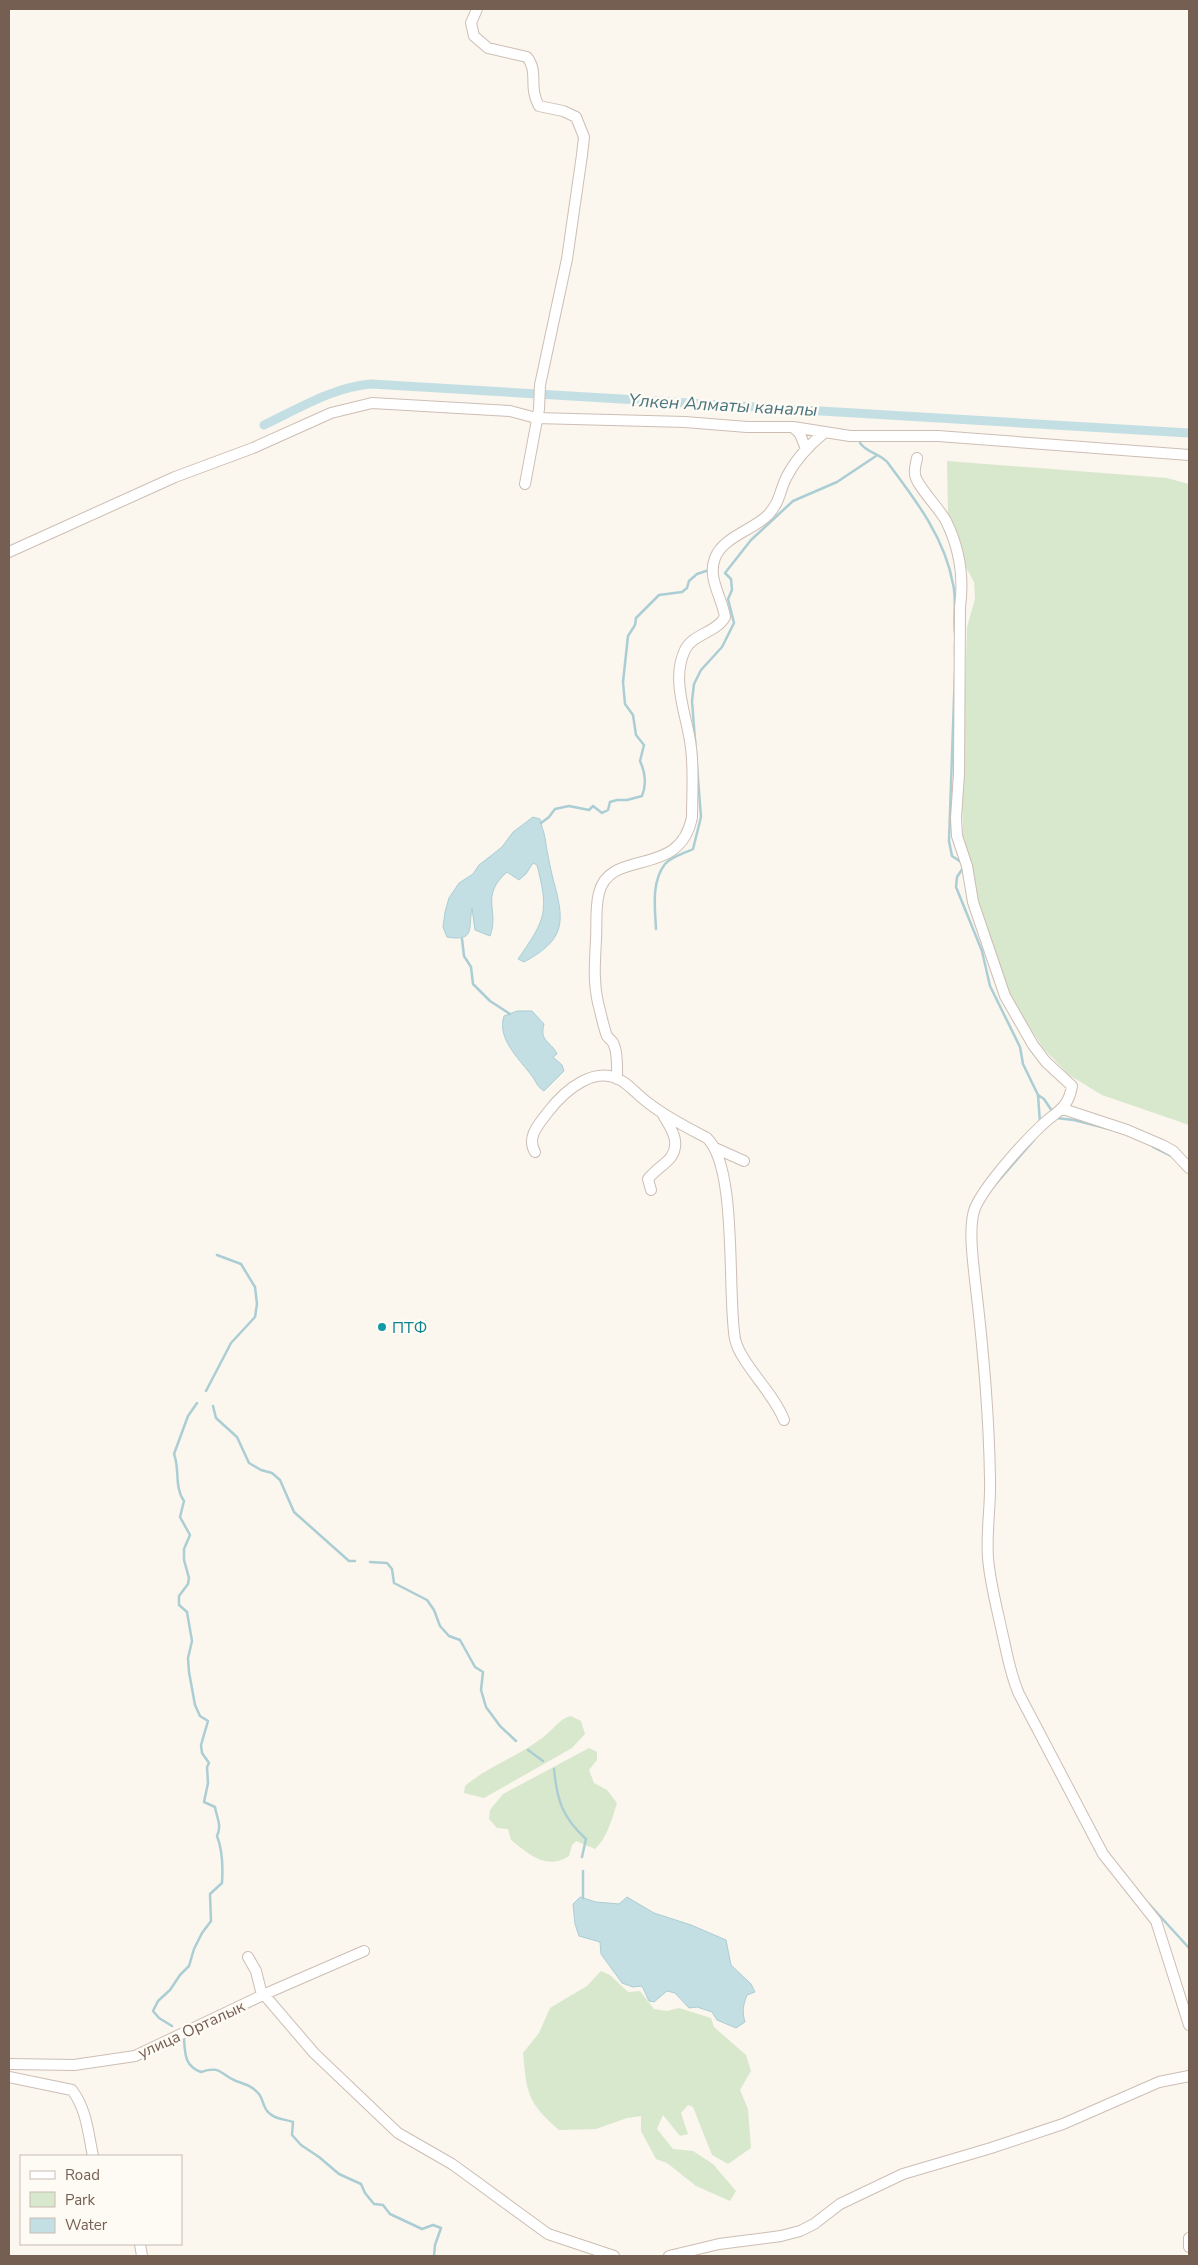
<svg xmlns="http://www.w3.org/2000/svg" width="1198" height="2265" font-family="'Nunito Sans',sans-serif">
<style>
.green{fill:#d8e8cd}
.water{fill:#c3dfe3;stroke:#abced4}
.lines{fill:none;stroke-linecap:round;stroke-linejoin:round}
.stream{stroke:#abced4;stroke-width:2.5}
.canal{stroke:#c3dfe3;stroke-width:9}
.minor-casing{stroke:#cdbeb4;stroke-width:12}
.minor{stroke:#fff;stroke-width:10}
.culture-dot{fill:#0f9aa8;stroke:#fefaf4;stroke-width:2}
.labels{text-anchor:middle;stroke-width:5;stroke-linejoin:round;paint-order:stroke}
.culture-label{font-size:16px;fill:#0d838f;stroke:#fefaf4;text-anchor:start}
.street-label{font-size:16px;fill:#755e52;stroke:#fefaf4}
.water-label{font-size:18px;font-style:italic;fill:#4a767f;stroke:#fefaf4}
</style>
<rect width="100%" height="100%" fill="#fbf6ee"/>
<path class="green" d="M947,461l220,17 22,6v641l-87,-30 -33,-20 -26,-27 -34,-52 -26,-76 -20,-85 -1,-45 5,-163 8,-28 -1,-17 -13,-24 -13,-43z
M571,1716l10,5 4,13 -13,14 -88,50 -20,-5 1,-7c25,-21 57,-31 82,-52 8,-7 13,-15 24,-18z
M589,1748l8,4v8l-8,10 5,13 13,7 10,13c-5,16 -10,35 -22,46l-19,-8 -4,4 -3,11c-23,15 -40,-2 -58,-16l-3,-11 -11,-1 -8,-9 1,-9 13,-16z
M601,1971l9,4 18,17 12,-1 14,18 13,2 12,-3 32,10 3,9 32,28 5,16 -11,19 8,19 3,39 -23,16 -16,-9 -19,-48 -5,-2 -7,8 7,21 -8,2 -17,-21 -6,14 16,20 20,2 20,13 23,27 -6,10 -34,-15 -29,-23 -11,-4 -15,-28v-15l-14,2 -31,11 -37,1c-32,-28 -32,-36 -36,-77l16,-20 11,-25 37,-22z"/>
<path class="water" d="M533,817l7,2c1,7 4,12 5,19 2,14 5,28 8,41 12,43 13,60 -29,83l-6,-3c28,-40 31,-47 19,-94l-4,-2 -7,11 -7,6 -12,-8c-28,25 -7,38 -17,64l-15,-6 -3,-22c-4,20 4,34 -25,29l-4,-10 2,-15 4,-14 10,-15 14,-9 6,-9 23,-18 11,-15z
M517,1011h15l12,13c-5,18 7,17 13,30l-4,3 9,8 2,6 -20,20c-6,-4 -7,-7 -10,-12 -12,-18 -38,-39 -30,-63z
M580,1897l16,5 23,2 8,-7 27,16 37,12 35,15 5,25 20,19 4,8 -8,3c-4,10 -5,17 -2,27l-9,6 -19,-8 -5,-8 -15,-5 -8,1 -14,-15 -8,-2 -13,11 -5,-1 -7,-15 -9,1 -11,-4 -21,-29 -1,-12 -21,-6 -4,-12 -2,-20z"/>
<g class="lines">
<path class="stream" d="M860,443c7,10 21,11 28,20 27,36 57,75 65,121 4,16 0,33 2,49
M955,656v-12
M955,671l-6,170 3,15 9,6
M541,823l8,-6 6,-8 14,-3 20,4 4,-4 9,7 6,-3 2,-8 7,-2h10l15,-4c5,-12 3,-24 -2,-35l4,-16 -8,-10 -3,-20 -8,-11 -2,-22 5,-46 7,-11 1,-7 23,-23 23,-3 5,-4 2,-7 8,-7 12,-4
M963,868l-6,9 -1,10 26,64 8,35 30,61 3,17 15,31 2,28
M656,929c-1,-21 -5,-47 9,-65 6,-7 20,-11 28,-15l8,-32 -9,-116 2,-17 7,-14 21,-23 12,-24 -6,-24 4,-9 -1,-11 -6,-6 26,-33 42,-39 44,-19 39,-26
M462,939l2,17 7,11 2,17 17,17 20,13
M1038,1095l6,4 8,12
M1056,1118l18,2 35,9
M1153,1147l20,10
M993,1187l41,-47
M206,1391l25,-48 24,-26 2,-13 -2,-17 -14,-23 -24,-9
M213,1406l3,12 21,19 12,26 12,7 11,3 8,7 14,32 55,49h6
M370,1562l17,1 5,6 2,14 33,17 7,10 6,16 9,10 11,4 15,27 8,5 -2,18 5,17 14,19 16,15
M528,1750l15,11
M554,1769c3,31 8,48 32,70l-4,18
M583,1898v-27
M1148,1903l41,45
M172,2026l-13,-8 -6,-7 5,-10 12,-11 10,-15 9,-9 5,-17 8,-16 9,-12 -1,-27 12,-11c1,-16 1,-32 -5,-47 5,-11 0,-17 -2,-29l-11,-5 4,-19 -1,-16 2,-4 -7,-10 -1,-8 7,-24 -8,-5 -5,-11 -6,-33 -1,-14 4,-17 -5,-29 -8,-7v-9l9,-12 1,-6 -5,-18v-11l6,-14 -10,-18 4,-16c-10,-14 -4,-32 -10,-47l14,-38 9,-13
M184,2039c1,16 1,27 17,33 21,-7 19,3 35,9 9,3 16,5 23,13 4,5 4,13 9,18 6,7 16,7 25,10l-1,13 9,10 18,12 20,17 22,10 4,9 9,11 9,1 7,9 32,15 11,-4 8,3 -6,17 -1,11"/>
<path class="canal" d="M264,425c34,-16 69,-38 107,-41l818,49"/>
<defs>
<path id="minor" d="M477,9l-6,14 3,13 14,12 39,9c12,15 1,30 12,49l24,5 13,6 8,20 -2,18 -15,104 -27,126 -1,24 -14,75
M793,427l7,7 6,15
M917,458c-1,5 -3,11 -2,16 0,10 25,35 31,47 14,28 18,56 14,86l-1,167 -3,44 1,18 10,30 6,36 32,94 28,49 13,17 26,24c-4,24 -16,25 -31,40 -19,18 -56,59 -66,82 -7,18 -2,53 0,72 8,66 14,132 15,199 1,26 -4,52 -2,79 2,25 9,50 14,74 5,21 8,42 17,62l84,160 53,67 33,104
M9,552l166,-75 78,-29 78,-35 41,-10 138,8 26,7 149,4 62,5h46l57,9h88l251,19
M617,1079c0,-11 1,-25 -3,-34 -1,-4 -5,-6 -7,-9 -4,-10 -6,-23 -9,-33 -5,-22 -3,-42 -2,-64 1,-15 -1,-31 3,-46 11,-46 81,-13 93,-76 0,-22 2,-46 -1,-69 -3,-30 -21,-67 -6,-98 7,-16 31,-17 40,-33 -3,-20 -18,-39 -10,-59 8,-21 38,-28 53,-43 12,-13 11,-22 18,-37 9,-18 23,-33 39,-46
M1063,1109l64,21 35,15 11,6 16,17
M715,1148l29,13
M535,1152c-9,-15 4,-28 13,-40 17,-22 49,-50 77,-29 9,7 17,16 26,22 17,13 37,23 56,33 31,30 20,156 28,201 5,24 39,54 49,81
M651,1190l-3,-11c7,-9 18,-15 23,-22 11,-16 -2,-31 -9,-44
M248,1957l8,14 5,20 53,62 84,80 54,31 96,70 66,22
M9,2064l65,1 61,-9 130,-62 99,-43
M9,2077l63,13c15,20 16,43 21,66
M1189,2238v9
M140,2244l2,12
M669,2256l50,-12 62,-8 19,-5 14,-7 26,-20 63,-30 88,-26 72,-24 96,-42 30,-6"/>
</defs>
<use href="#minor" class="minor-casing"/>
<use href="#minor" class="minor"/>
</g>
<circle class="culture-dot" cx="382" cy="1327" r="5"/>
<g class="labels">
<g class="culture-label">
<text x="392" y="1333">ПТФ</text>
</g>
<g class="street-label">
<text transform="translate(191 2029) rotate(-25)" y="6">улица Орталык</text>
</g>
<g class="water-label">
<text transform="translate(723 405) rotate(3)" y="6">Үлкен Алматы каналы</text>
</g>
</g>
<rect width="1198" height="2265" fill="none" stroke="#755e52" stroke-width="20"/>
<rect x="20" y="2155" width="162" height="90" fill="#fefaf4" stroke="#c7bcb3"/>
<rect x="30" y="2171" width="25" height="8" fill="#ffffff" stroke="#c7bcb3"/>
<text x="65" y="2180" font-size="15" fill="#755e52">Road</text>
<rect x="30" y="2192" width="25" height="15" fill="#d8e8cd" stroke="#c7bcb3"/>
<text x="65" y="2205" font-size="15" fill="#755e52">Park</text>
<rect x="30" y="2218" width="25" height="15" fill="#c3dfe3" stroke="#c7bcb3"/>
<text x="65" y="2230" font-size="15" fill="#755e52">Water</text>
</svg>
